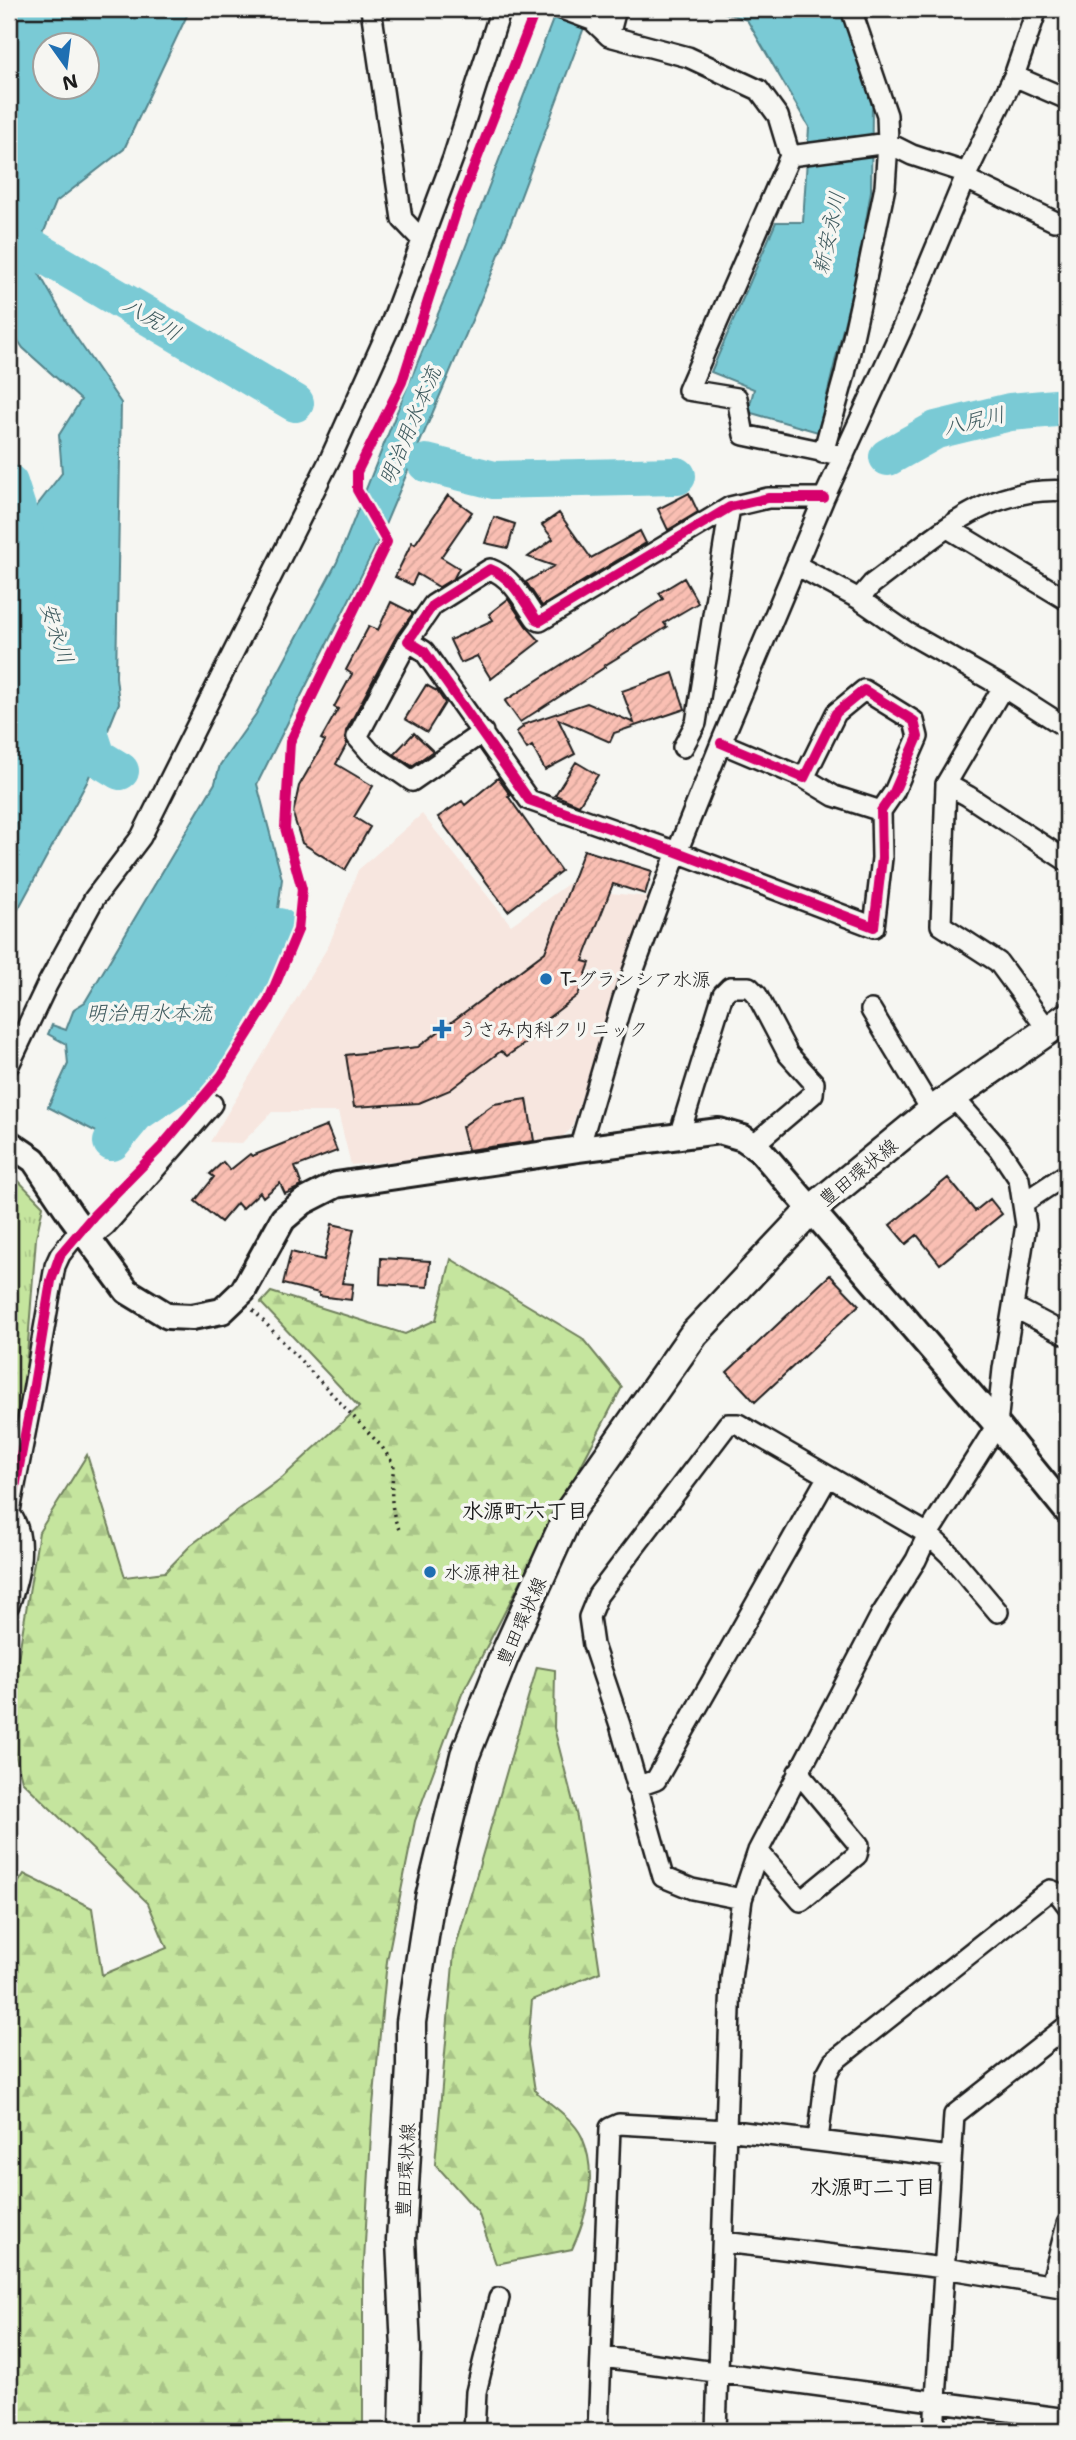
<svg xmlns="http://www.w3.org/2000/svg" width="1076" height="2440" font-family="'Shantell Sans','Klee One',sans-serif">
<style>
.built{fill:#f7e6df}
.forest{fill:url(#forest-firs);stroke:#70805d;stroke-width:2}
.park{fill:url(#park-tufts);stroke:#70805d;stroke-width:2}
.water{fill:#7acad5;stroke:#54848b;stroke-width:2;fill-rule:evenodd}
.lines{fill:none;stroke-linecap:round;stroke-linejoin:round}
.river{stroke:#7acad5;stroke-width:38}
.building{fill:url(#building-hatch);stroke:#1c1c1c;stroke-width:2}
.minor-casing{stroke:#1c1c1c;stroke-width:24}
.tertiary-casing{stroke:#1c1c1c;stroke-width:30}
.secondary-casing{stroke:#1c1c1c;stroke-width:33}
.path{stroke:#1c1c1c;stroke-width:3.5;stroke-dasharray:2 5;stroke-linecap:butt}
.minor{stroke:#f6f6f2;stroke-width:19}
.tertiary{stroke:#f6f6f2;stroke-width:24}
.secondary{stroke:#f6f6f2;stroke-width:28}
.cycleway-casing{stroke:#f6f6f2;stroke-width:15}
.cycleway{stroke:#d6006c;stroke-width:10}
.poi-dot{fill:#1f6fb2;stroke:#f6f6f2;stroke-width:2.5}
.labels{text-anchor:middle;stroke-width:7;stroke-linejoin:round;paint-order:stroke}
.poi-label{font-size:19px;fill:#1c1c1c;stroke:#f6f6f2;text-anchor:start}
.street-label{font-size:19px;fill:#1c1c1c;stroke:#f6f6f2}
.water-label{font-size:21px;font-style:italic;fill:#3d595d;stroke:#f6f6f2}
.neighbourhood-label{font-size:21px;font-weight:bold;fill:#1c1c1c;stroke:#f6f6f2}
</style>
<defs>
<pattern id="forest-firs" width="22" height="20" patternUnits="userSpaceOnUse" patternTransform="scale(1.75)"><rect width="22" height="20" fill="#c5e59e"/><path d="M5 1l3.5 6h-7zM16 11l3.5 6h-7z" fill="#a9c488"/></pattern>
<pattern id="park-tufts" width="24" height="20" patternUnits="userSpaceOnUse" patternTransform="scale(1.75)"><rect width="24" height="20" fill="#c5e59e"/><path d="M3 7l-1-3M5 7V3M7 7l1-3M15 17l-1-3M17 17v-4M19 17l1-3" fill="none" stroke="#a9c488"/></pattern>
<pattern id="building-hatch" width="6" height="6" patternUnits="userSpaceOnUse" patternTransform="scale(1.75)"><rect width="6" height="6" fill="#fabfb3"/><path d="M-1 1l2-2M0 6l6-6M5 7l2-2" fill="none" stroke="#d6a499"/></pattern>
</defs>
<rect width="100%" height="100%" fill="#f6f6f2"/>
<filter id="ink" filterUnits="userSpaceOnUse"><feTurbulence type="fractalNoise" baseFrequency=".0143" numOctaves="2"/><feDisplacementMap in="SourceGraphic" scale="14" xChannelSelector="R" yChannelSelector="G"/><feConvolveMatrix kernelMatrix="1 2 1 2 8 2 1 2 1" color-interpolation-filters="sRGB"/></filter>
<g filter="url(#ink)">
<path class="built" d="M422,814l89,111 61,-44 38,12 39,4 -78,232 -10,9 -26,10 -184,17 -13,-53h-66l-30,31 -32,-1 119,-197 29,-75z"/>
<path class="forest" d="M451,1259l131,79 40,49 -160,307 -47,127 -28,140 -15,155 -9,164v151h-354v-534l15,-23 68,34 10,67 65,-27 -19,-45 -126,-122 -13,-51v-17l30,-181 48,-77 38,122 40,-5 26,-27 92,-68 76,-70 -98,-104 10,-11 134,42 31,-14z
M537,1667l18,3 -1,58 23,89 23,155 -68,28 -4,45 7,46c15,13 39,28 47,46 16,37 6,77 -10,112l-76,15 -18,-52 -43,-48 19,-211z"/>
<path class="park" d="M9,1171l34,35 -7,32 -23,302 -4,11z"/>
<path class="water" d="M9,9h181l-66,140 -68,53 -24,59 41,72 48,70 -5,274 3,26 -32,79 -78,144v-359l8,7 12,-58 33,-43 -3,-38 22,-35 -58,-52 -14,-21zM46,46h42v42h-42z
M557,9h34l-99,264 -116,273 -119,238 25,95 -4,30 -85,149 -14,19 -39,21 -18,14 -16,25 -58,-30 20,-43 -2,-20 -18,-10 4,-9 14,5 8,-21 11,-7 130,-219 5,-18 36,-51 81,-152 61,-153 61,-145z
M714,9h133l25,97 -1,85 -12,72 -41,169 -70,-20 6,-23 -43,-17 65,-150h27l6,-95 -62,-107z"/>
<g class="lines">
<path class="river" d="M9,234l286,169
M888,457l48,-27 74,-18 57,-5
M426,463l68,17 183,-4
M9,483l32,101
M81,708l16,49 23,14
M112,1142l24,-29 59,-40 84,-146"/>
</g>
<path class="building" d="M689,493l9,19 -30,18 -10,-21z
M448,495l24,17 -31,45 18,11 -5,10 -15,9 -22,-13 -5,11 -17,-8 17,-35 3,2z
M559,513l32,45 49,-27 6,12 -104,63 -16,-24 28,-16 -26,-9 25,-18 -11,-14z
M494,517l21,7 -7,24 -23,-5z
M684,578l14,25 -34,20 3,4 -63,39 1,1 -85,55 -15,-21 158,-102 -4,-6z
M508,599l18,27 14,15 -49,38 -14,-23 -16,7 -11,-23 43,-20 -4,-6z
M391,602l22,11 -16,22 -51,96 -1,7 2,6 -11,20 37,22 -19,31 16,10 -25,43 -43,-27 -9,-29 6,-28 26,-45 -4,-2 17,-30 -4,-2 18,-33 -6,-4 23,-44 9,4z
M673,673l12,36 -71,24 -4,9 -52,-23 17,35 -30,16 -13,-24 -5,3 -11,-17 7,-5 -1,-2 65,-22 47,20 -12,-32z
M426,685l11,6 8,12 -18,29 -22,-13z
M414,733l19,18 -21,15 -18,-12z
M576,762l22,13 -19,30 -24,-10z
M498,778l12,17 -2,1 53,75 -53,40 -70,-94 24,-16 3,4z
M584,850l68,21 -7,23 -32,-10 -30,77 7,2 -12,32 -48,37 4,5 -27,19 -6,-5 -51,39 -31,13 -65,4 -8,-52 72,-8 127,-95z
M527,1099l7,42 -66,9 -6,-23 32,-23z
M327,1126l10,25 -42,16 7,19 -17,8 -5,-11 -17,14 -3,-5 -18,17 -5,-6 -16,19 -26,-21 19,-24 -4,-3 13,-12 7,8 20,-16 2,2z
M948,1178l27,33 15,-12 12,15 -62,50 -23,-29 -11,9 -16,-19z
M332,1224l22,5 -12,54 11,1 -2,16 -32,-4v-3l-36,-9 8,-32 33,8z
M381,1258l49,3 -2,26 -48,-3z
M830,1275l29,30 -104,97 -28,-30z"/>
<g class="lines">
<defs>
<path id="minor" d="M371,9l31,210 19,20
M562,9l30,11 17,16 79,21 71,33 19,26 12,40 -102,234 49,8 7,37 100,21
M609,36l7,-27
M1014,76l53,23
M790,156l98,-13 24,12 55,18
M966,179l88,42
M823,453l22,-79 20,-91 20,-96 3,-44 -1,-28 -36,-106
M948,528l119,72
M796,565l63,34 49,34 95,54 64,41
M859,599l13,-15c63,-46 112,-99 195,-93
M408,641l-51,96 13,15 42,29 71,-49
M1003,687l-57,97 -5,141 57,37 50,68
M721,743l83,35 32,-65 28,-23 50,31 4,16 -24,55 -13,19 1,47 -8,69 -197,-75 -148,-52 -105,-149 -16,-10 25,-36 57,-36c22,8 33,31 46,50l4,2 190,-114 38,-9h56
M683,747l13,-24 34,-216
M804,778l30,18 47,15
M946,784l22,12 99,65
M871,1010l61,101
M9,1065l38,-80 47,-86 47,-62 190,-380 59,-131 63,-168 48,-149
M679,1136l44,-142 7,-7h19l8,8 31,59 26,29 -1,11 -60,51
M579,1149l44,-150 54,-147 44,-109 103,-245 80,-174 63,-151 47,-97 23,-67
M1023,1203l44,-29
M88,1240l17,-14 107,-122
M1014,1307l53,28
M9,1516l22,-113 24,-137 5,-11 21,-27
M9,1605c10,-28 20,-67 1,-91
M636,1787l20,-7 171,-302
M758,1851l43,50 56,-46 2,-10 -61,-73
M742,1899l-50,-10 -29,-12 -43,-152 -27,-80 -4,-28 9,-22 130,-171h10l190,110 21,20 49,58
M818,2140l8,-65 7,-13 217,-172 8,3 9,12
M723,2242l221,26 123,20
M1051,2285l16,-61
M603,2357l464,62
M474,2431l2,-39 23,-94
M598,2431l12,-303 9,-4 107,6 225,27
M716,2431l15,-452 11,-80 16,-48 123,-236 35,-55 12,-26 69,-109 6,-56 23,-144 -7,-46 -20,-30 -46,-52
M934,2431l20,-316 113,-89"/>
<path id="tertiary" d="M9,1143l25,17 37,55 56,76 41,25 24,1 30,-6 21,-20 40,-72 20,-17 33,-17 243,-36 140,-18 24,7 16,11 238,276 70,86"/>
<path id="secondary" d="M404,2431l2,-82 -5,-109 10,-174v-44l19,-124 35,-143 39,-98 67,-148 123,-175 117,-124 121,-99 135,-94"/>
</defs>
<use href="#minor" class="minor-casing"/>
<use href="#tertiary" class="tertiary-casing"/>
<use href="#secondary" class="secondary-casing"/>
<path class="path" d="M253,1310l129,137 12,18c-3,24 -5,47 7,68"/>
<use href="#minor" class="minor"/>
<use href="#tertiary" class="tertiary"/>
<use href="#secondary" class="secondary"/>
<defs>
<path id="cycleway" d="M721,743l83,35 32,-65 28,-23 50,31 4,16 -24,55 -13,19 1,47 -8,69 -197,-75 -148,-52 -105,-149 -16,-10 25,-36 57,-36c22,8 33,31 46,50l4,2 190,-114 38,-9h56
M10,1514l21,-111 20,-122 9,-26 34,-40 67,-68 61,-72 46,-73 30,-72 4,-41 -17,-61 5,-86 97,-200 -30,-52v-18l45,-90 55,-172 79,-201"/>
</defs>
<use href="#cycleway" class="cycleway-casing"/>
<use href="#cycleway" class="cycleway"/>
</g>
</g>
<g class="poi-dot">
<circle cx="546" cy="979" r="7"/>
<path d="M438.5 1018.5h7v7h7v7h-7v7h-7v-7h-7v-7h7z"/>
<circle cx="430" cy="1572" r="7"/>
</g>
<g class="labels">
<g class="poi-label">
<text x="560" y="986">T-グランシア水源</text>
<text x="458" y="1036">うさみ内科クリニック</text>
<text x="444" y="1579">水源神社</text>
</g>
<g class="street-label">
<text transform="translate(858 1172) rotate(-39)" y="7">豊田環状線</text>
<text transform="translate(521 1621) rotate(-66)" y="7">豊田環状線</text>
<text transform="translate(405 2170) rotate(-87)" y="7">豊田環状線</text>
</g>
<g class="water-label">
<text transform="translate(829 233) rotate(-78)" y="7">新安永川</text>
<text transform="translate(152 319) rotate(31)" y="7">八尻川</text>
<text transform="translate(974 421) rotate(-13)" y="7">八尻川</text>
<text transform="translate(410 426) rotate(-67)" y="7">明治用水本流</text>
<text transform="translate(57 633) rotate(72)" y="7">安永川</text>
<text x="149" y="1020">明治用水本流</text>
</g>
<g class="neighbourhood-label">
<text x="525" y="1518">水源町六丁目</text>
<text x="873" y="2194">水源町二丁目</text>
</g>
</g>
<rect width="1076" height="2440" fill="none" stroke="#f6f6f2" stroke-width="35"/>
<rect x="18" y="18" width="1041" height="2405" fill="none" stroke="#1c1c1c" stroke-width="2.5" filter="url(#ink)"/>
<g transform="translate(66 66) rotate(166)"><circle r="33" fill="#f6f6f2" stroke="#9f9f9c" stroke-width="2"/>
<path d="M0-5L12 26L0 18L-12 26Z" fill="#1f6fb2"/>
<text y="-10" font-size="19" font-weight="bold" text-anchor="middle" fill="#1c1c1c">N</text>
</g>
</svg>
